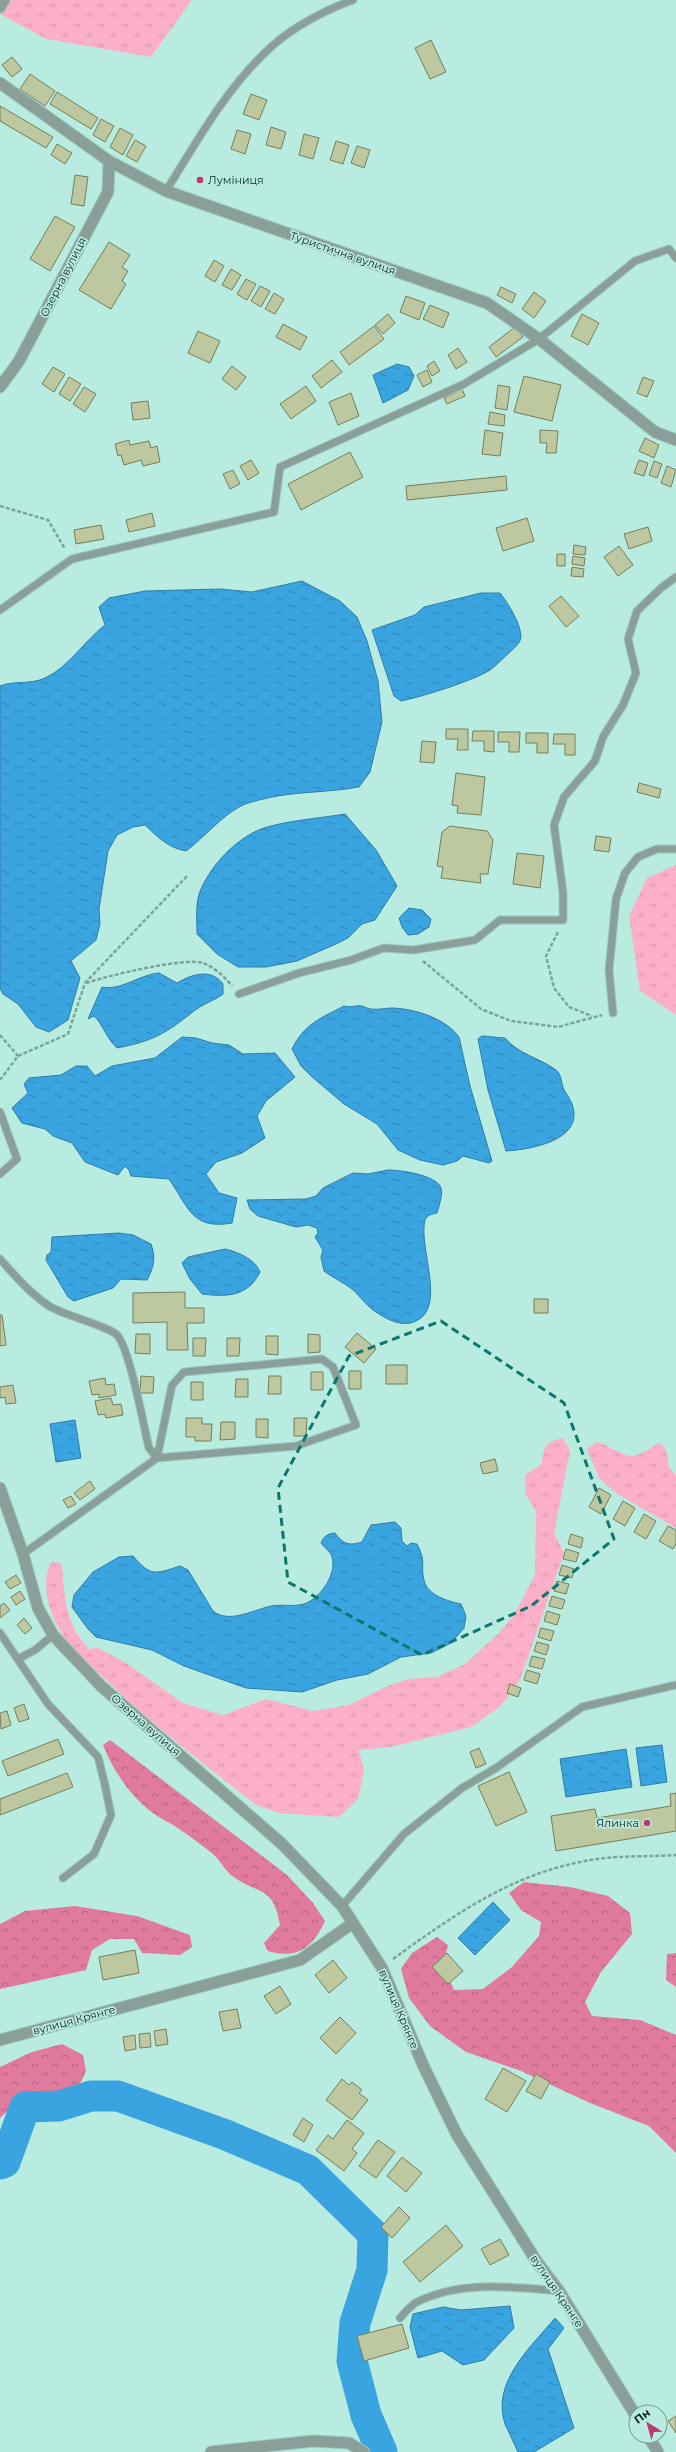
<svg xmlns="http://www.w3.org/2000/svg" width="676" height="2452" font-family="Montserrat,sans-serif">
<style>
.grass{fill:url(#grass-tufts)}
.forest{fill:url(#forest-crowns)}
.water{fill:url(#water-ripples);stroke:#2e7ea7}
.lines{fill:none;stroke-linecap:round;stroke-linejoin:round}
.river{stroke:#3aa4e1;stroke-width:31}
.building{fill:#bdc7a0;stroke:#757e59}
.service-casing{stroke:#9bc8be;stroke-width:9}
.minor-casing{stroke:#9bc8be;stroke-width:13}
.tertiary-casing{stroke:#9bc8be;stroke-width:13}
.path{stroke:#7ca49a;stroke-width:2.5;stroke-dasharray:4 2;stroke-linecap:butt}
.service{stroke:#8a9f9a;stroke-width:7}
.minor{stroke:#8a9f9a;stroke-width:11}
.tertiary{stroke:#8a9f9a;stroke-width:11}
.marked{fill:none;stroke:#0f766e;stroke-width:3;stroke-dasharray:8 5;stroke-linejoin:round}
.poi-dot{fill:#bf3670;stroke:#b9ece0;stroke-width:1.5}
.labels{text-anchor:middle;stroke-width:3.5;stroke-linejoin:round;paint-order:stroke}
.poi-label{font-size:11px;fill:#122621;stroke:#b9ece0;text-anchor:start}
.street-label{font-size:11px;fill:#122621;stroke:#b9ece0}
</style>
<defs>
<pattern id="grass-tufts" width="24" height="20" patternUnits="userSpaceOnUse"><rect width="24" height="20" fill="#fcb0c7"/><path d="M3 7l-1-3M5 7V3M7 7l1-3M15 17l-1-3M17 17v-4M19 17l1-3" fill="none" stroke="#d797ab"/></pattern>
<pattern id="forest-crowns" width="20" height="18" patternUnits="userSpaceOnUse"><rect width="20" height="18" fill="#e17b9e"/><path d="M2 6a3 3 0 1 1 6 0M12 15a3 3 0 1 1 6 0" fill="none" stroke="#b56580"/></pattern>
<pattern id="water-ripples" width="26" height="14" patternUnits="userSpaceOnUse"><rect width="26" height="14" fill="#3aa4e1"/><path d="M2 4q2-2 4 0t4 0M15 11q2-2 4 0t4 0" fill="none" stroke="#2f85b6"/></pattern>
</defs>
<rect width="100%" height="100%" fill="#b9ece0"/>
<path class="grass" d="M0,0h192l-41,57 -105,-18 -46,-25z
M676,865v150l-36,-24 -11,-75 18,-38z
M563,1438l7,13 -16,82 10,20 -44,127 -19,26 -30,21 -80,20 -32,3 5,21 -6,28 -19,18 -60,-4 -23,-8c-51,-40 -102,-79 -149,-124 -17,-16 -38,-33 -49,-54 -10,-18 -18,-47 -6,-66l10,3c2,33 3,59 27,85l9,-1 28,15 57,40 40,12 43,-16 47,12 36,-6 34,-17 25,-9 29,-2 28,-13 34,-31 15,-18 21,-40 1,-64 -11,-18v-18l17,-11c1,-18 3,-22 21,-26z
M597,1442c10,3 17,8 26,12 12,6 26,-5 36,-11l7,6 3,18 7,9v52l-60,-35 -17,-15 -12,-29z"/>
<path class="forest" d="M110,1740l177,135 26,28 12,18c-12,26 -27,39 -57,30l-4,-8 16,-18c-7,-41 -22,-29 -49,-50 -7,-6 -11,-15 -18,-21 -11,-9 -22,-17 -34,-25 -8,-6 -18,-10 -26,-16 -22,-16 -40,-42 -50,-68z
M524,1882l46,5 38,9 22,17 2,21 -31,38 -16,30 7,14 48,4 36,15v118l-27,-27 -59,-23 -69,-32 -55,-19 -36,-26 -21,-28 -8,-29 11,-16 25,-16 11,8 -5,19 11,26 29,-1 29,-22 27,-31 2,-14 -20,-12 -12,-17z
M75,1906l62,10 53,19 2,12 -12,8 -38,-2 -8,-14h-24l-18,11 -6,20 -86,19v-65l25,-13z
M676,1953v34l-10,-7 1,-26z
M62,2044l21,11 3,16 -7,15c-28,6 -59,12 -79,32v-51l32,-15z"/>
<path class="water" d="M397,364l12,3 5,9 -6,14 -25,13 -10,-28z
M302,581l38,20 17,16 10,24 11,40 4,41 -12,50 -11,15c-33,6 -67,4 -100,13 -6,2 -13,3 -18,6 -21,11 -36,31 -55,45 -18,-3 -28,-14 -41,-26l-12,2 -16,8 -9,16 -9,58 1,15 -4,16 -25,21 9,17 -12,42 -19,12 -13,-5 -18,-23 -15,-10 -3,-6v-302c15,-6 30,-1 45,-8 24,-11 39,-37 60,-53l-6,-18 10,-9 36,-7 75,-2 32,3z
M481,593h19c8,10 21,31 21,44 -1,7 -6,10 -11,15 -6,5 -13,13 -20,18 -17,11 -69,27 -89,31l-7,-5 -22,-66 43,-15 9,-8z
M345,814l31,36 21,36 -22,34 -13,4 -14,14 -12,6 -39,17 -31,6h-28l-21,-13 -20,-20c0,-15 -2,-32 4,-45 11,-25 35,-50 60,-60 22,-8 60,-11 84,-15z
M409,908l13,2 9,9 -2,8 -11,7 -10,1 -6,-8 -3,-9z
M159,973l18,10c15,-9 34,-15 46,1v10c-9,7 -21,10 -29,17 -29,23 -41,30 -77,37 -11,-10 -14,-24 -23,-32l-6,3 14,-32c19,4 36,-12 57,-14z
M344,1006c7,2 12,-1 18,0 4,1 6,3 9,3 7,1 14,-1 22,-1 22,1 52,10 66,29l11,49 22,75 -3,2 -26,-7 -6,5 -14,4 -23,-5 -22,-10 -21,-26 -33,-20 -33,-28 -10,-10 -9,-17c12,-25 29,-31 52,-43z
M482,1036l23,2c13,16 35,20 51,32 6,5 5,13 8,20 5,8 10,14 10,25 0,27 -47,35 -68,36l-18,-61 -10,-51z
M182,1037l14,1 16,5 17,2 14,9 32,-1 20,24 -29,24 -9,15 8,22 -23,15 -26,9 -10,12 13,19 18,5 -5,25c-40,7 -43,-15 -63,-44l-38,-3 -2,-6 -4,-4 -7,9 -33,-13 -13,-19 -19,-7 -8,-7 -23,-6 -10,-15 16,-15 -4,-9 5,-6 32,-3 15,-9h11l8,10 17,-10 43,-8z
M388,1170c12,0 49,5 53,18 2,8 -2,17 -4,25 -5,1 -10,2 -12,7 -7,27 22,87 -9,101 -12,6 -26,0 -37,-7 -11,-6 -18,-17 -27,-25 -9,-7 -19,-11 -28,-18l-3,-14 2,-7 -8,-13 3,-4 -1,-5 -9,-3 -12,2 -38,-11 -8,-7 -3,-9 59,-1 10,-3 7,-8 30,-15 15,1z
M119,1233l14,2 18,9c5,14 3,23 -4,36l-26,-1 -8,9 -39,13 -6,-4 -22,-37 1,-5 4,-3 1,-15z
M225,1249c13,3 30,10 35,23 -12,25 -34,25 -58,22l-12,-15 -8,-16 6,-6z
M75,1420l6,38 -25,4 -6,-38z
M395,1522l6,6 1,13 5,5 4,-3 6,1c10,19 3,20 7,36 3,15 23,21 37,24l5,12 -2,12 -13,15 -20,10 -30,4 -33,17 -31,6 -35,12 -56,-4 -62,-22 -32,-16 -56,-13 -8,-8 -16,-22 2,-12 19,-23 26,-15 14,-1c18,21 22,18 47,10l8,4 25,41c16,13 40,-1 58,-5 11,-2 22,1 33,-2 17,-6 35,-32 27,-50 -2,-3 -7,-7 -10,-11 3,-7 6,-9 14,-10 8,11 14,13 27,9l9,-17z
M662,1745l5,37 -26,4 -5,-38z
M626,1749l6,38 -66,10 -6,-38z
M493,1902l17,18 -35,35 -17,-17z
M510,2306l4,22 -30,32 -21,5 -21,-14 -24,7 -8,-31 3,-13 30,-7 18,3z
M555,2318l9,10 -16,21 26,79 -40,24h-16c-4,-9 -9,-19 -13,-28 -14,-42 26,-77 50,-106z"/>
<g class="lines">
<path class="river" d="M0,2164l5,-2 20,-55 34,-1 32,-10h27l108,39 82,35 65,64 -1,36 -17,53 -3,38 14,54 16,37"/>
</g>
<path class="building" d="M431,40l15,32 -16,7 -15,-31z
M12,57l10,12 -10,8 -10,-12z
M30,74l25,17 -10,15 -25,-17z
M57,92l41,26 -7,11 -41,-25z
M251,94l16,6 -8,20 -16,-6z
M0,106l53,31 -7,11 -46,-27z
M101,119l13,7 -9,16 -12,-7z
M271,127l15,5 -5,17 -15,-4z
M120,128l13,7 -10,20 -13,-8z
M237,130l14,4 -6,20 -14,-5z
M304,134l15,4 -6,21 -14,-4z
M135,140l11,6 -9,16 -11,-6z
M336,141l13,4 -6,19 -13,-4z
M57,144l15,9 -7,11 -14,-9z
M357,146l13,4 -6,18 -13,-5z
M75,175l13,2 -4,29 -13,-2z
M55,216l20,11 -25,44 -20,-12z
M109,242l21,13 -8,12 6,4 -6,10 4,3 -15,25 -32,-19z
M214,260l10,6 -9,16 -10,-6z
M231,269l10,6 -9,15 -10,-5z
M246,279l10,5 -9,16 -10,-6z
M260,286l10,5 -9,16 -10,-6z
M501,287l15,7 -4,9 -15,-8z
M534,292l12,9 -12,17 -12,-9z
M274,293l10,6 -9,15 -10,-5z
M406,296l19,7 -6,17 -19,-8z
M430,305l19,8 -6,15 -20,-9z
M388,314l7,9 -12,11 -8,-9z
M582,314l17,9 -11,22 -17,-9z
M283,324l24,13 -7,13 -24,-13z
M374,326l10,13 -35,26 -9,-13z
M515,327l8,10 -27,20 -7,-10z
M198,331l22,10 -10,22 -22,-10z
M458,348l9,14 -11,7 -8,-14z
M332,360l10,12 -21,16 -9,-12z
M434,361l6,10 -8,5 -5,-10z
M232,366l14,11 -10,13 -14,-11z
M53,367l12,7 -11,18 -12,-8z
M427,370l5,12 -9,5 -6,-12z
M524,376l37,9 -9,36 -38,-9z
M69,377l12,7 -11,17 -11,-7z
M643,377l11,4 -7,16 -10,-4z
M498,385l12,2 -3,23 -12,-2z
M306,386l10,15 -25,18 -11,-15z
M84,387l12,7 -11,18 -12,-8z
M462,389l3,7 -18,8 -3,-6z
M351,393l8,23 -21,9 -9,-23z
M148,401l2,17 -17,2 -2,-17z
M490,412l15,3 -1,11 -16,-2z
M485,430l18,3 -3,23 -18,-2z
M540,430l18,1 -2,22h-10l1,-10h-7z
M645,438l14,7 -5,13 -15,-7z
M129,440l1,5 19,-4 2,7 6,-2 3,16 -17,4 -2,-6 -17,5 -3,-10 -3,1 -3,-12z
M350,452l13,25 -62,33 -13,-26z
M251,460l8,13 -11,7 -8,-14z
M639,460l9,3 -4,13 -10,-3z
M654,461l8,3 -5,14 -8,-3z
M667,466l9,4 -5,17 -10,-4z
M233,470l7,14 -10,5 -7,-15z
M506,476l1,14 -100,10 -1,-14z
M152,513l3,13 -26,6 -3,-12z
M527,518l7,23 -31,10 -7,-23z
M101,525l3,14 -28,5 -2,-14z
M648,527l4,14 -23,8 -5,-15z
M574,545l12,2 -1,8 -12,-1z
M619,546l14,19 -15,11 -14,-19z
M557,554h8v12h-8z
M573,556l12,2 -1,8 -12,-2z
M572,567l12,2 -1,8 -12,-1z
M561,596l18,20 -13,11 -17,-21z
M446,729h22v21h-11l1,-11h-12z
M473,731h21v21l-10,-1v-10h-12z
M498,732h22l-1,20h-10v-10h-11z
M526,733h22v20h-11v-10h-11z
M554,734h21v21h-10v-11h-12z
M422,741l14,1 -2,21 -14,-1z
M456,773l29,4 -4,38 -24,-2 1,-7 -6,-1z
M639,783l22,6 -2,9 -22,-6z
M450,826l37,5 6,9 -5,34h-8l1,9 -40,-5 2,-11 -6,-1 5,-34z
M596,836l15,2 -2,14 -15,-2z
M517,853l27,3 -4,32 -27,-4z
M185,1292v16h19v15h-17l1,27h-21v-28l-34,1v-30z
M534,1299h14v14h-14z
M0,1315h2l4,30 -6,1z
M357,1333l19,16 -12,14 -19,-16z
M136,1334h14v20l-15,-1z
M308,1334l12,1v17l-12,1z
M266,1336h12v19l-12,-1z
M193,1338h13l-1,18h-12z
M227,1338h13l-1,18h-12z
M386,1365h21v19h-21z
M349,1371h12v18h-12z
M311,1372h12v18h-12z
M141,1376l13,1 -1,16h-13z
M269,1376h12v18h-13z
M105,1378l1,7 8,-1 2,11 -17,3v-4l-7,1 -3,-14z
M236,1379h12v18h-13z
M191,1382h12v18h-12z
M13,1385l3,18 -10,1 -1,-7 -5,1v-11z
M111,1398l2,7 8,-1 2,11 -17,3 -1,-4 -7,1 -3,-14z
M186,1418h16v6h10l-1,17h-16v-4h-9z
M294,1418h13l-1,18h-12z
M256,1419h12v19l-12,-1z
M221,1422h14v17l-15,1z
M495,1459l3,12 -15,3 -3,-11z
M90,1481l5,8 -15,11 -6,-7z
M599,1488l12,7 -10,19 -12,-7z
M71,1496l5,8 -8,4 -5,-8z
M623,1501l12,7 -10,18 -12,-7z
M644,1514l12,7 -10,18 -12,-7z
M668,1526l8,4v14l-3,5 -14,-8z
M571,1534l12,4 -2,10 -13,-4z
M566,1549l13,4 -3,9 -13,-3z
M562,1565l12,4 -2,9 -13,-3z
M16,1575l5,8 -11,6 -5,-7z
M557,1581l12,3 -3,10 -12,-3z
M20,1591l5,8 -9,6 -5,-8z
M552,1596l13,4 -3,9 -13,-3z
M4,1603l6,7 -10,8v-12z
M547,1611l13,4 -3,10 -13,-4z
M24,1618l8,10 -7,6 -8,-9z
M541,1628l13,3 -3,10 -13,-4z
M537,1642l12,3 -3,10 -12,-4z
M532,1656l13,3 -3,10 -13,-3z
M527,1670l13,4 -3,10 -13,-4z
M510,1684l11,4 -3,9 -11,-4z
M24,1704l5,15 -10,3 -5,-14z
M7,1711l4,14 -10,4 -1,-16z
M58,1739l6,15 -56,22 -6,-15z
M479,1748l7,16 -10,4 -6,-16z
M509,1772l18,40 -31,14 -18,-40z
M67,1773l6,14 -73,28v-16z
M676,1793v38l-120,20 -5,-35 44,-7 2,9 74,-12 -1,-12z
M135,1950l4,23 -36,7 -4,-23z
M447,1953l16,18 -15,13 -16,-17z
M333,1960l14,18 -18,15 -14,-18z
M280,1986l11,18 -15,10 -12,-18z
M237,2009l4,19 -18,3 -4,-19z
M340,2017l16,16 -20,21 -16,-16z
M166,2029l2,15 -12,2 -2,-15z
M150,2033l1,14 -11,1 -1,-14z
M135,2035l1,14 -11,2 -2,-14z
M503,2068l23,13 -19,31 -22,-13z
M536,2074l14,8 -9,17 -15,-8z
M342,2079l7,6 3,-3 10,8 -3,3 9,7 -16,20 -26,-20z
M303,2118l10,7 -9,17 -11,-7z
M347,2120l17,13 -12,16 5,4 -13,18 -28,-21 12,-15 5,4z
M378,2140l17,12 -19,26 -17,-12z
M402,2157l20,16 -16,19 -19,-16z
M399,2207l11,11 -18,20 -11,-11z
M446,2225l17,21 -43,36 -17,-20z
M500,2239l9,16 -19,10 -9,-16z
M402,2324l7,24 -45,13 -7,-25z
M676,2416v17l-8,-12z"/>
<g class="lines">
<defs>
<path id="service" d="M166,191c31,-50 61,-104 105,-144 22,-20 54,-37 82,-47
M0,610l72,-51 202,-47 6,-45 184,-83 75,-45 96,-78 34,-12 7,9
M239,994l60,-21 52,-13 33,-12 29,2 62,-10 25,-20h63v-28l-9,-67 10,-28 31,-36 8,-24 20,-32 13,-32 -8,-34 9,-28 24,-23 15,-11
M613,1013l-4,-43 7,-71 9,-26 13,-16 19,-8h19
M0,1112l17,47 -17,15
M0,1259c15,17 30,34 49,47 16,10 61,20 69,30 13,19 25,87 31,112l8,10 -134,96
M322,1359l11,8 23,58 -60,21 -139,12 15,-73 12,-13z
M0,1633l48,71 50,53 7,28 6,30 -17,39 -31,24
M18,1659l17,-9 18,-15
M342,1906l62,-72 58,-46 34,-20 86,-61 94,-22
M400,2318c4,-5 10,-11 15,-15 44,-23 97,-16 144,-12"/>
<path id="minor" d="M0,7l4,-7
M109,161l57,30 321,112 52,36 116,93 21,8
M211,2452l102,-11 36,2 15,9"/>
<path id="tertiary" d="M0,83l109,78 -1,31 -89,169 -19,26
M0,1488l23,66 15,54 15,27 48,51 181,158 60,62 11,17
M0,2040l300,-80 53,-37 29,45 41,97 34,70 80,127 22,29 77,125
M648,2436l10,16"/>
</defs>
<use href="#service" class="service-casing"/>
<use href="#minor" class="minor-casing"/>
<use href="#tertiary" class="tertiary-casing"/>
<path class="path" d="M0,506l48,14 17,29
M558,932l-12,24 8,32 15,19 23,9
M423,961l58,48 30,12 47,6 44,-12
M86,983c20,-7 99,-26 117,-20 11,4 22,14 29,23
M0,1035l18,21
M0,1080l18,-24 50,-22 17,-51 102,-107
M393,1959c61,-44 117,-84 192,-98 29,-6 62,-4 91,-6"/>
<use href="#service" class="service"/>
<use href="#minor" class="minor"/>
<use href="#tertiary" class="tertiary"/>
</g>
<path class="marked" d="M441,1321l123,82 50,136 -83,67 -109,49 -134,-73 -10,-94 71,-132z"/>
<g class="poi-dot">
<circle cx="200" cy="180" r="4"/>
<circle cx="647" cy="1823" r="4"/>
</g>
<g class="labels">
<g class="poi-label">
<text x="208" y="184">Луміниця</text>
<text x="639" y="1827" text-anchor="end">Ялинка</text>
</g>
<g class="street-label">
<text transform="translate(343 253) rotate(19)" y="4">Туристична вулиця</text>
<text transform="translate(63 277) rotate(-63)" y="4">Озерна вулиця</text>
<text transform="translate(146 1725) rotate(41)" y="4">Озерна вулиця</text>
<text transform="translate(399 2009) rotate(67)" y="4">вулиця Крянге</text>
<text transform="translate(74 2020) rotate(-15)" y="4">вулиця Крянге</text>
<text transform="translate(557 2291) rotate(56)" y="4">вулиця Крянге</text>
</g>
</g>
<g transform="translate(648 2424) rotate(323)"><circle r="19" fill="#b9ece0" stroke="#769d94"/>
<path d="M0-3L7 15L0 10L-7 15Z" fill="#bf3670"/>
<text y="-6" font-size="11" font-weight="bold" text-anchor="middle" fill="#122621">Пн</text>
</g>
</svg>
